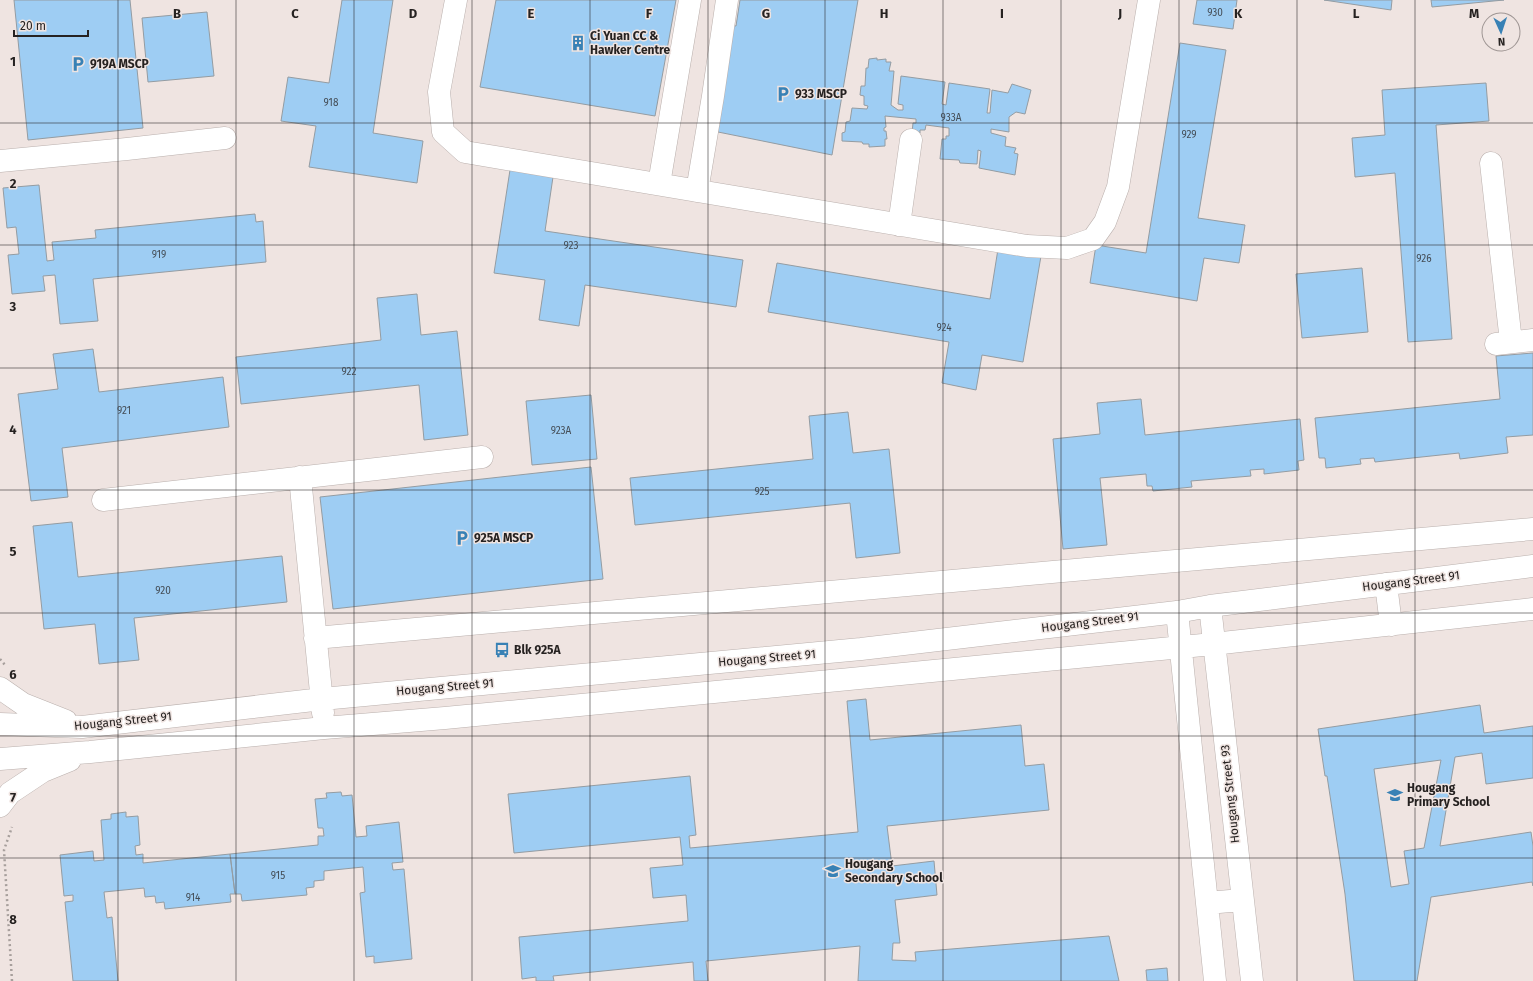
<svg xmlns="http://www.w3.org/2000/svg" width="1533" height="981" font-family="'Fira Sans',sans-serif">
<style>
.building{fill:#9ecdf3;stroke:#949ca2;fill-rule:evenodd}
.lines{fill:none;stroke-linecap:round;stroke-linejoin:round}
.minor-casing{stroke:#bab0ad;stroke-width:23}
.path{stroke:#a79f9c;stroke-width:2.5;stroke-dasharray:2 3;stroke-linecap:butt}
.minor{stroke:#fff;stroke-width:22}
.grid{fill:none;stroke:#262221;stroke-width:1;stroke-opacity:0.55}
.labels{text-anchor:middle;stroke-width:3;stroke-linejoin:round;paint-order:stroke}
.number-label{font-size:10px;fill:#444d56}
.poi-label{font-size:12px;font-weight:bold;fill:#262221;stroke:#efe4e1;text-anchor:start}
.street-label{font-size:12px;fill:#262221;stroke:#efe4e1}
.grid-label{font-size:13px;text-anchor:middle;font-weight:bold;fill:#262221;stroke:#efe4e1;stroke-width:3;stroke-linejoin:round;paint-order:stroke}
</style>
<rect width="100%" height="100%" fill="#efe4e1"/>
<path class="building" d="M14,0h116l13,128 -115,12z
M342,0h51l-20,133 50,8 -6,42 -108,-16 7,-41 -35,-5 7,-44 41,6z
M496,0h180l-21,116 -175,-29z
M740,0h118l-26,155 -114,-23 10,-107 8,1z
M1197,0h40l-4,29 -40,-5z
M1324,0h68l-1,10z
M1431,0h73l-72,7z
M207,12l7,64 -66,6 -6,-64z
M1180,43l46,7 -28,168 47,7 -6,38 -35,-5 -7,43 -107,-18 6,-38 50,8z
M877,58v2l9,-1v3h5l-2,9h5l-3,34 7,5h5v-5l-5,-1 3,-28 44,6 -3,22 4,1 3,-22 41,6 -3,24h3l2,-23 16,3 4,-9 19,6 -6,24 -9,-2 -7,5v15l-18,-3v4l15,4 -1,9 11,2 -2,5 4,1 -3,21 -36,-7 2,-17 -3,-1 -1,14 -17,-1 -1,-3 -19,-1 2,-20h4v-3h3v-8l-23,-3 -1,5h-5v3h-8l1,-10h3v-4l-31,-3 1,11 -2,1v3h2l1,8h-2v7l-16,1v-3h-6l-1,-2 -20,-1v-8l3,-1 1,-10 4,-1 2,-13 15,1 1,-3 -4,-1v-9l-4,-1 1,-9h4l1,-18h2l1,-9z
M1486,83l3,38 -53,4 16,214 -44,3 -13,-169 -40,4 -3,-39 33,-3 -3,-45z
M510,170l43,7 -8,54 198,29 -7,47 -151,-22 -6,41 -40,-6 6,-40 -51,-7z
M39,185l8,76 7,-1 -2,-18 44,-4 -1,-8 160,-16 1,8 7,-1 3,41 -173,17 5,42 -38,3 -5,-49 -12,1 2,15 -33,3 -4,-39 11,-1 -3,-27 -9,1 -4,-40z
M998,249l43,7 -18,106 -41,-7 -6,35 -34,-7 7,-41 -181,-30 9,-49 213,36z
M1362,268l6,64 -66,6 -6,-64z
M417,294l4,41 36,-4 11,104 -44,5 -5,-55 -178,19 -5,-47 145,-17 -4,-42z
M93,349l6,43 124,-15 6,50 -167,21 6,49 -37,4 -13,-107 40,-5 -5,-35z
M1533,353v82l-27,2 2,16 -48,6 -1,-6 -84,9 -1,-4 -14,1 1,5 -35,4 -1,-10h-6l-4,-40 185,-19 -4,-43z
M591,395l6,64 -65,6 -6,-64z
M1141,399l4,36 155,-16 4,41 -6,1 1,9 -35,4v-5l-14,1 1,6 -60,5 1,6 -39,4 -1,-5h-5l-1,-12 -46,4 7,67 -44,4 -10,-110 47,-5 -3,-31z
M848,412l5,41 36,-4 11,104 -44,5 -6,-55 -215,22 -5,-47 183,-19 -4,-43z
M591,467l12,112 -270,30 -13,-112z
M72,522l6,55 204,-21 5,46 -153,16 5,42 -40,4 -4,-40 -51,5 -11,-103z
M866,699l4,41 151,-15 4,41 19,-2 5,46 -162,16 5,40 42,-5 3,34 -42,5 5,43h-7l-1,17 24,1 -1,-9 194,-16 10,45h-261l2,-35 -154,15 2,20h-14l-1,-19 -140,14 1,5h-18v-4l-14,2 -3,-42 169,-16 -2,-26 -33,3 -3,-30 33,-3 -3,-28 -166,16 -6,-59 182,-18 6,59 -7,1 1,12 168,-16 -11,-131z
M1480,705l4,28 49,-7v52l-47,6 -4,-31 -27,4 -15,89 91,-14 2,14v40l-1,-4 -101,15 -14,84h-63l-9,-87 -18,-118h-2l-7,-47zM1441,760l-17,88 -20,3 5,33 -18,3 -17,-118z
M341,792l1,4 10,-1 4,42 11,-1 -1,-10 33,-4 4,40 -11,1 1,7 11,-1 8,90 -38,4v-7l-8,1 -6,-64 5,-1 -2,-25 -39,4v9l-10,1v6l-8,1 1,7 -65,6 -1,-7h-6l-5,-40 88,-9v-9h6l-1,-8h-5l-3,-29 12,-1 -1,-5z
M126,812v5l12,-1 2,29 -5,1 1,9 7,-1v9l87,-9 5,40h-5l1,8 -66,7 -1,-7 -8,1 -1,-7 -10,1 -1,-9 -40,4 3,26 5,-1 6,64h-45l-8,-79 8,-1v-6l-9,1 -4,-41 33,-4 1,10 10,-1 -3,-40 10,-1v-5z
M1167,968l1,13h-21l-1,-11z"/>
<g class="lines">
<defs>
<path id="minor" d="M456,0l-17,92 4,40 22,20 562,94 40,2 26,-9 12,-17 13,-35 31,-187
M0,161l127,-12 98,-11
M1491,163l20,179
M659,184l31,-184
M697,191l16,-95 14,-96
M899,225l12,-85
M1496,344l37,-4
M300,477l23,236
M103,500l379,-43
M1386,584l5,41
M1210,606l42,375
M1177,612l38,369
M315,638l1218,-109
M0,688l23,16 43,17
M0,724l82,3 240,-28 539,-50 316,-37 33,-6 323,-40
M0,759l90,-7 234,-24 121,-10 768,-74 320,-35
M0,806l10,-13 33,-22 27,-11
M1207,903l35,-3"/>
</defs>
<use href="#minor" class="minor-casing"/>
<path class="path" d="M0,659l5,6
M12,981l-8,-131 8,-23"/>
<use href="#minor" class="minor"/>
</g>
<path class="grid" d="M118,0v981M236,0v981M354,0v981M472,0v981M590,0v981M708,0v981M825,0v981M943,0v981M1061,0v981M1179,0v981M1297,0v981M1415,0v981M0,123h1533M0,245h1533M0,368h1533M0,490h1533M0,613h1533M0,736h1533M0,858h1533"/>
<defs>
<symbol id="building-bare" viewBox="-9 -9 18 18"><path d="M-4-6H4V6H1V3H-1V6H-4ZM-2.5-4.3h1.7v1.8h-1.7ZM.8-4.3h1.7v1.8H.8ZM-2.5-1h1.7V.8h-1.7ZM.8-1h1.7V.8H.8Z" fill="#3881b5" stroke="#efe4e1" stroke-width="2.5" paint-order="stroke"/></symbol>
<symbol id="parking-bare" viewBox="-9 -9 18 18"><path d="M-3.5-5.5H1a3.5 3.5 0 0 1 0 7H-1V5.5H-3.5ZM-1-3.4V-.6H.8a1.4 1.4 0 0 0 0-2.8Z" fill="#3881b5" stroke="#efe4e1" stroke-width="2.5" paint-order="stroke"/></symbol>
<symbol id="bus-bare" viewBox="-9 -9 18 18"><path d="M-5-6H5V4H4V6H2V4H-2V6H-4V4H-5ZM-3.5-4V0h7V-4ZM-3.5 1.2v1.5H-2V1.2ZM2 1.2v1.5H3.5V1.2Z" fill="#3881b5" stroke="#efe4e1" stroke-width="2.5" paint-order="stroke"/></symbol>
<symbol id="school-bare" viewBox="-9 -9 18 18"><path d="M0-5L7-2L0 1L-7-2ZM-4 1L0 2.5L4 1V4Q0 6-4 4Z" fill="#3881b5" stroke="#efe4e1" stroke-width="2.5" paint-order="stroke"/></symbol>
</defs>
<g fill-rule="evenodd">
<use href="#building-bare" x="567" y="32" width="22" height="22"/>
<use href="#parking-bare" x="67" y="53" width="22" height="22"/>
<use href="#parking-bare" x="772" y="83" width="22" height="22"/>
<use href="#parking-bare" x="451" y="527" width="22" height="22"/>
<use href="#bus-bare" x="491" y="639" width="22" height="22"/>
<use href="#school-bare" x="1384" y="784" width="22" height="22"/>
<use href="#school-bare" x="822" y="860" width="22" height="22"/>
</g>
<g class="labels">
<g class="number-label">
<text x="1215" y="16">930</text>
<text x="331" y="106">918</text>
<text x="951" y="121">933A</text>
<text x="1189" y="138">929</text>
<text x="571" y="249">923</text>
<text x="159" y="258">919</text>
<text x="1424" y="262">926</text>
<text x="944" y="331">924</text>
<text x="349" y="375">922</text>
<text x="124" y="414">921</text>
<text x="561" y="434">923A</text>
<text x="762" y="495">925</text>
<text x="163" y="594">920</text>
<text x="278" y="879">915</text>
<text x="193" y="901">914</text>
</g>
<g class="poi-label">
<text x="590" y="40">Ci Yuan CC &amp;<tspan x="590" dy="14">Hawker Centre</tspan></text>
<text x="90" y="68">919A MSCP</text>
<text x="795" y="98">933 MSCP</text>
<text x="474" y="542">925A MSCP</text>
<text x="514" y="654">Blk 925A</text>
<text x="1407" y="792">Hougang<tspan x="1407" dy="14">Primary School</tspan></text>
<text x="845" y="868">Hougang<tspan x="845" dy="14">Secondary School</tspan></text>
</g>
<g class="street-label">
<text transform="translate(1411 581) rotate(-7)" y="4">Hougang Street 91</text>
<text transform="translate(1090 622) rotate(-7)" y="4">Hougang Street 91</text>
<text transform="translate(767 658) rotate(-5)" y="4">Hougang Street 91</text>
<text transform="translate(445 687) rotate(-5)" y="4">Hougang Street 91</text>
<text transform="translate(123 721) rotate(-6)" y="4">Hougang Street 91</text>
<text transform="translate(1230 794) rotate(-96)" y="4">Hougang Street 93</text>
</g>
</g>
<g class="grid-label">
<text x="177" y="18">B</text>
<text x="295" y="18">C</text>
<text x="413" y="18">D</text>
<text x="531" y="18">E</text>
<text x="649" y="18">F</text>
<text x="766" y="18">G</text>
<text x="884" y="18">H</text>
<text x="1002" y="18">I</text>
<text x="1120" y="18">J</text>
<text x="1238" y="18">K</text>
<text x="1356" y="18">L</text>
<text x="1474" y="18">M</text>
<text x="13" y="66">1</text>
<text x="13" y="188">2</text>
<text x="13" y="311">3</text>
<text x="13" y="434">4</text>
<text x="13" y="556">5</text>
<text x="13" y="679">6</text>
<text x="13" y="802">7</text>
<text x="13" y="924">8</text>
</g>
<g transform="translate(1501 32) rotate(177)"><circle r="19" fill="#efe4e1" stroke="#9f9694"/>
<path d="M0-3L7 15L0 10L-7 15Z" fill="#3881b5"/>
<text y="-6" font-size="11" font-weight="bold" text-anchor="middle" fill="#262221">N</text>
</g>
<path d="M14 30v6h74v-6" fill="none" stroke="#262221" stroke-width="2"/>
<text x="20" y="30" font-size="12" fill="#262221" stroke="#efe4e1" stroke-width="3" paint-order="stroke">20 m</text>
</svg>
